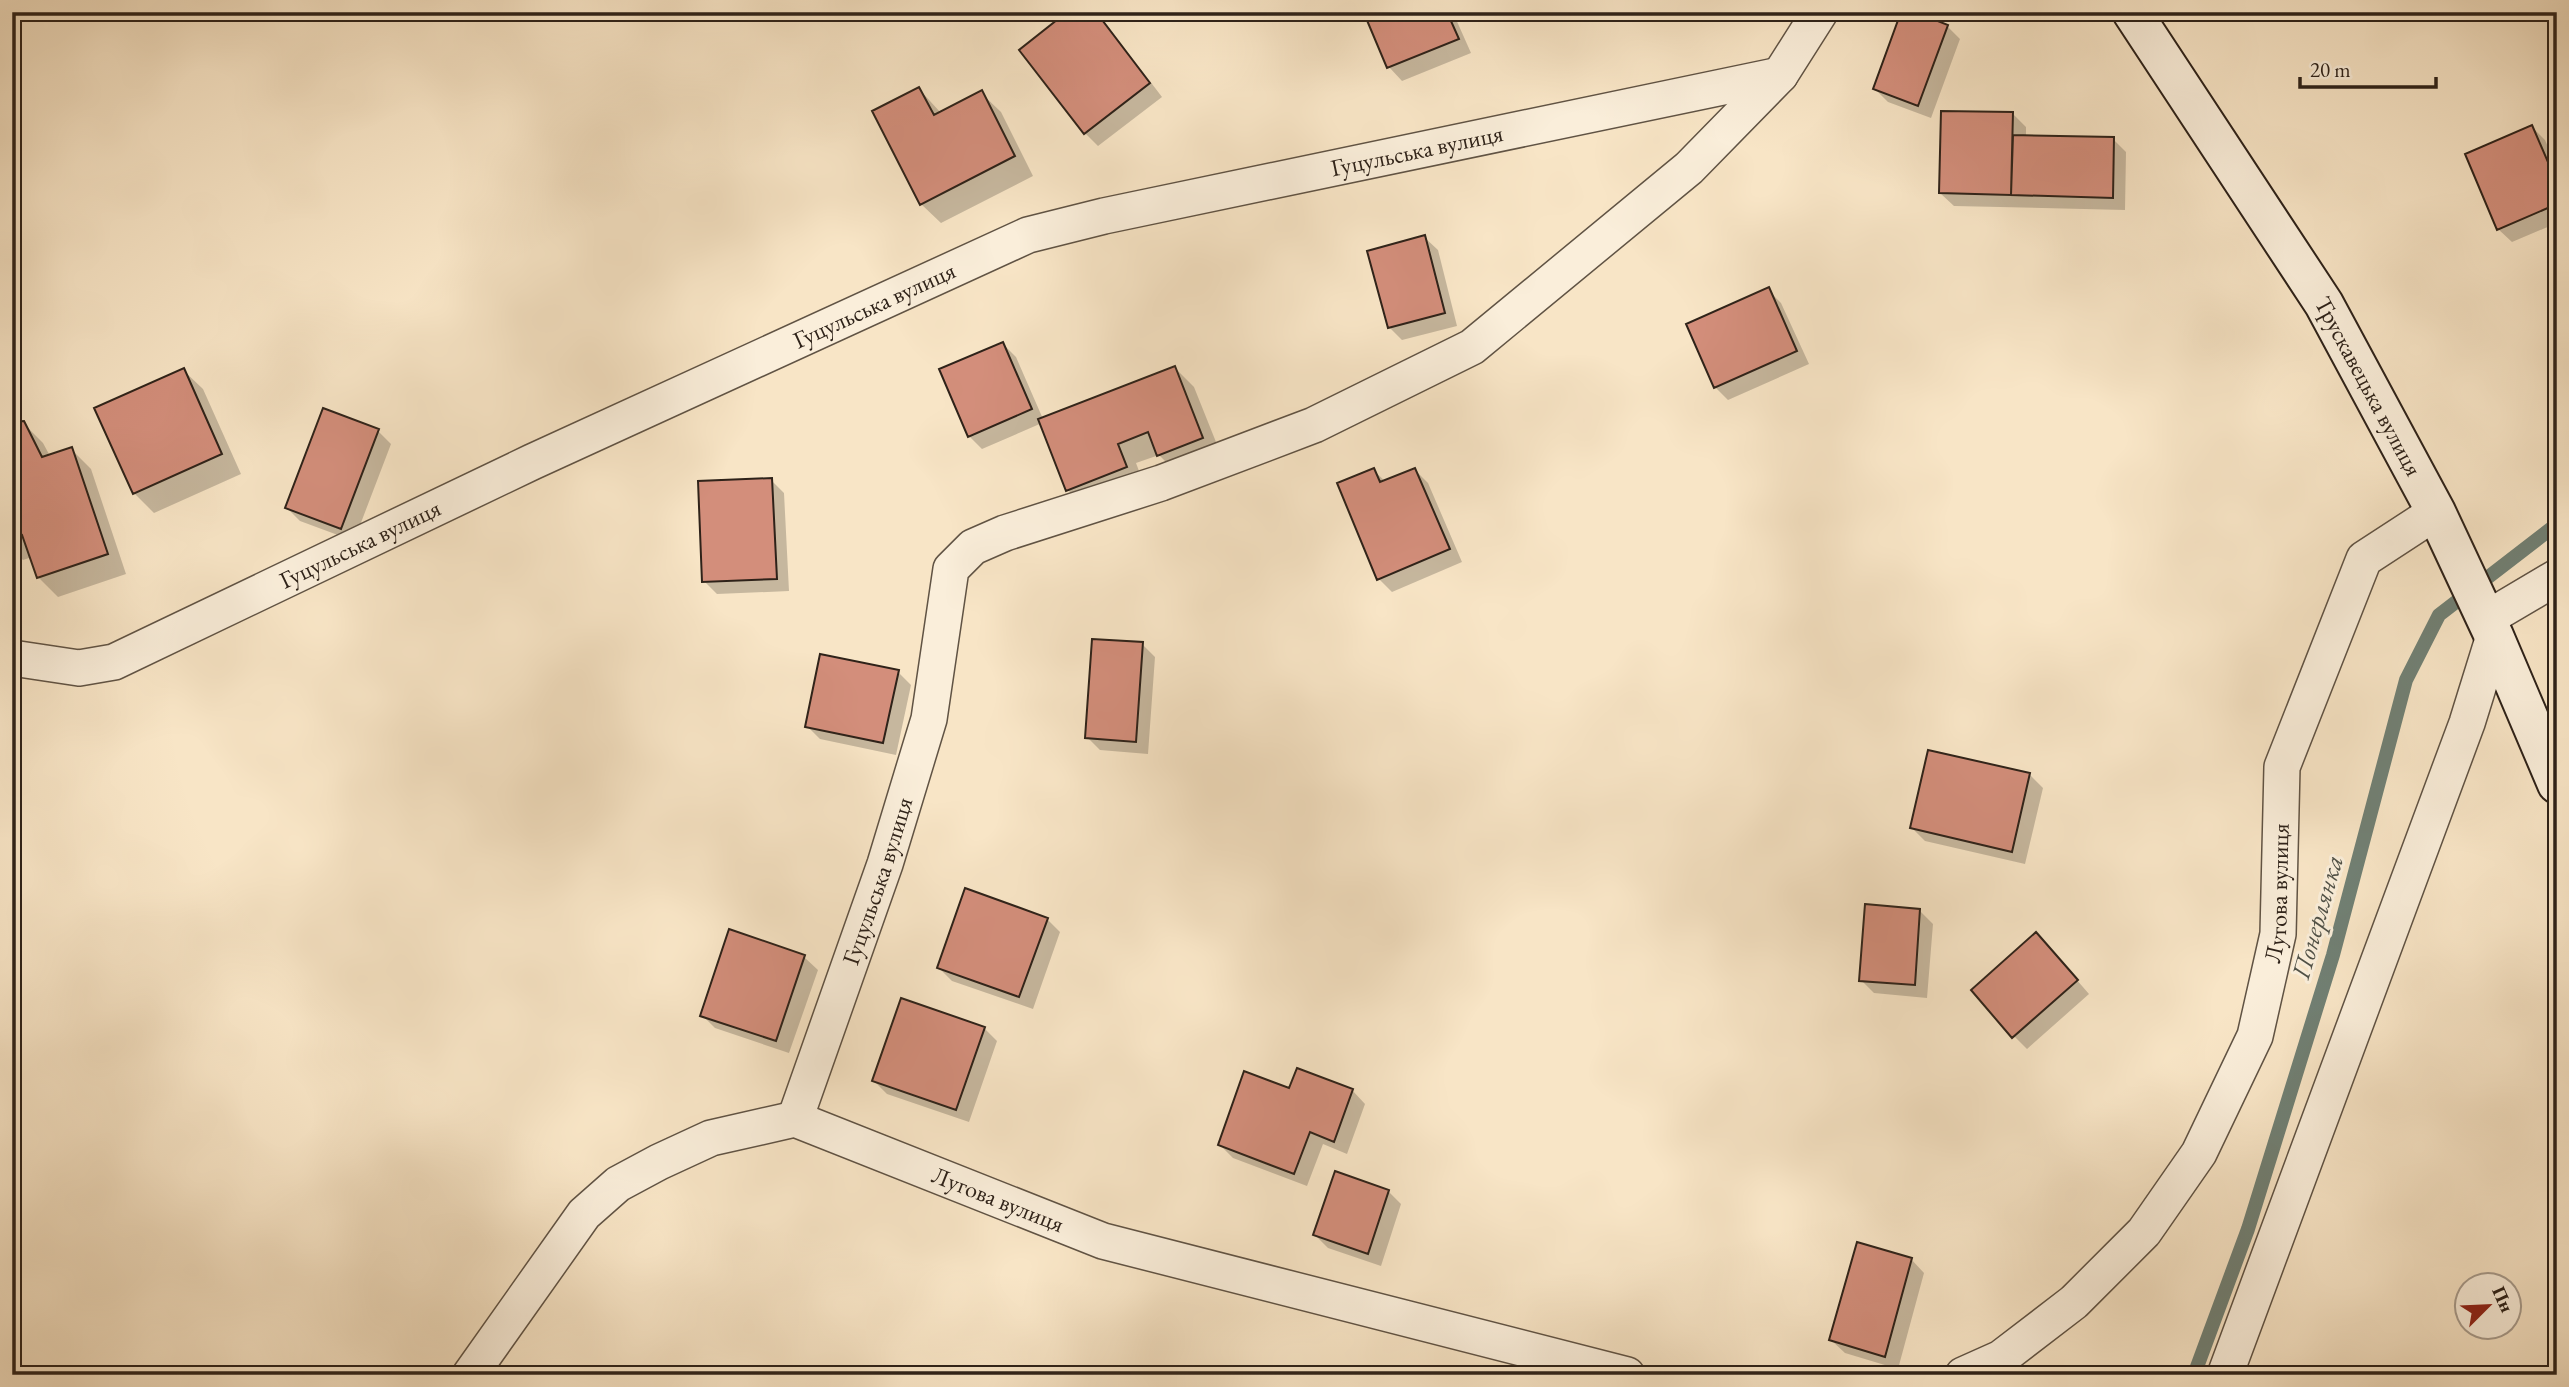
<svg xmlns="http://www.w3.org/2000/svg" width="2569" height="1387" font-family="'EB Garamond',serif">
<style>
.shadow{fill:#0003}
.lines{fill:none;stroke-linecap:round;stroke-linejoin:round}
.stream{stroke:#718074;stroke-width:14}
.building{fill:#d38e7b;stroke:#2e2219;stroke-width:2}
.street-casing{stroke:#605344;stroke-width:38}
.secondary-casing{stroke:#2e2219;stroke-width:42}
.street{stroke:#faeeda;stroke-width:35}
.secondary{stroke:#faeeda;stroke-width:38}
.labels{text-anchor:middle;stroke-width:6;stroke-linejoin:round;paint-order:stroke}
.street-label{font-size:24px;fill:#2e2219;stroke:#faeeda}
.water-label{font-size:26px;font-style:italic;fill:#505147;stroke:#faeeda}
</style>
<rect width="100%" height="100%" fill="#f8e5c6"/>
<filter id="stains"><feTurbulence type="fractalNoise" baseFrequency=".00286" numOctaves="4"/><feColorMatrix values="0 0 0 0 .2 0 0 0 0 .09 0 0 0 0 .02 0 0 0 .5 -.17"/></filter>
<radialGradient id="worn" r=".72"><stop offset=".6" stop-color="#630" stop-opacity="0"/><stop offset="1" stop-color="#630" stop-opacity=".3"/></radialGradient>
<path class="shadow" d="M1070,12h27l65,85 -64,49 -13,-13z
M1384,12h67l4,5 16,36 -69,28 -13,-14 -20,-48z
M1947,26l13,13 -29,79 -43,-16 -13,-13z
M919,89l22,24 40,-20 20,19 32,64 -92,47 -20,-19z
M2013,114l13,13v10l87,2 13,13 -1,58 -171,-4 -14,-13z
M2532,127l13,13 12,28v55l-45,19 -14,-13z
M1424,237l14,13 19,76 -55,14 -13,-13z
M1768,290l13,13 28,61 -81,36 -13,-13z
M1003,344l13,13 27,62 132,-51 19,19 28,70 -44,17 -19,-19 -23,8 9,24 -58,22 -19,-19 -26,-67 -60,26 -13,-13z
M183,370l20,19 38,85 -87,39 -20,-20z
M23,423l20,20 7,13 21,-7 20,20 35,105 -68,23 -20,-20 -6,-20 -9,3 -11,-11v-125z
M378,431l13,13 -37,97 -54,-20 -13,-13z
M1373,470l13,12 29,-12 13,13 34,79 -70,30 -13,-13z
M771,480l13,13 5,98 -72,3 -13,-13z
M1142,644l13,13 -7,97 -48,-4 -13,-13z
M898,672l13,13 -15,70 -76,-16 -13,-13z
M1929,752l101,23 13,13 -18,76 -100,-23 -13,-13z
M1920,911l13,13 -6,74 -53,-5 -13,-13z
M1047,919l13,13 -27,77 -81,-28 -13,-13z
M2049,948l40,46 -62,55 -13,-13z
M804,957l14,13 -29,83 -74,-25 -13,-13z
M984,1028l13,13 -28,81 -82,-28 -13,-13z
M1290,1090h62l13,14 -18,50 -24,-10 -16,42 -74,-28 -13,-13z
M1388,1191l13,13 -20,62 -53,-18 -13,-13z
M1911,1259l13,14 -26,96 -53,-16 -14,-13z"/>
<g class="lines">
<path class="stream" d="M2194,1375l54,-146 85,-274 73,-275 33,-65 118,-91"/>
</g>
<path class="building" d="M1067,12h29l54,71 -66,51 -65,-84z
M1380,12h67l12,27 -72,29 -21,-50z
M1901,12h14l33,13 -30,81 -45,-17z
M919,87l15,28 48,-25 33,66 -95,49 -48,-94z
M1941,111l72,1 -2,83 -72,-2z
M2532,125l25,58v21l-60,26 -32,-76z
M2013,135l101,2 -1,61 -102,-3z
M1425,235l20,78 -57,15 -21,-77z
M1769,287l28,64 -83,37 -28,-64z
M1003,342l29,67 -64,28 -29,-68z
M1175,366l28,72 -46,18 -9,-24 -30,12 9,23 -61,24 -28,-72z
M184,368l38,86 -89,40 -39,-86z
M323,408l56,21 -38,100 -56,-21z
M24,421l18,36 30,-10 36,107 -71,24 -15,-43 -10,3v-116z
M1374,468l6,14 35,-14 35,81 -73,31 -40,-97z
M772,478l5,101 -75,3 -4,-101z
M1092,639l51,3 -7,100 -51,-4z
M820,654l79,16 -16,73 -78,-16z
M1928,750l102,23 -18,79 -102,-24z
M965,888l83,30 -29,79 -82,-29z
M1865,904l55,5 -5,76 -56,-4z
M729,929l76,26 -29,86 -76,-25z
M2036,932l42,48 -66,58 -41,-48z
M901,998l84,29 -29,83 -84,-29z
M1297,1068l56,21 -19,53 -24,-10 -16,42 -76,-29 26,-74 45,17z
M1335,1171l54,19 -21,64 -55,-19z
M1857,1242l55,16 -27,99 -56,-17z"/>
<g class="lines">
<defs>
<g id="street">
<path d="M2486,619l71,-42"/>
<path id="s1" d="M19,659l60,9 35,-6 418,-200 496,-227 76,-19 676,-141"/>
<path id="s2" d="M795,1119l90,-255 44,-145 22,-150 22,-22 32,-14 156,-50 153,-58 158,-78 217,-179 91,-93 40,-63"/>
<path id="s3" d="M470,1375l114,-161 34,-30 41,-22 52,-24 84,-19 308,122 524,134"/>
<path id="s4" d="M1963,1375l38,-17 73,-56 70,-70 55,-79 56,-117 23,-102 4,-167 82,-208 72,-47"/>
<path d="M2225,1375l242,-652 27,-87"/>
</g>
<g id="secondary">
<path id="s5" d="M2132,12l192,292 112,208 58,124 63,148"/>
</g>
</defs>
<use href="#street" class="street-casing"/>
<use href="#secondary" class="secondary-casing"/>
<use href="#street" class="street"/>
<use href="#secondary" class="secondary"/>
</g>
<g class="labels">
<g class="street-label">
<text dy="8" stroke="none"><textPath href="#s1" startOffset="1503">Гуцульська вулиця</textPath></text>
<text dy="8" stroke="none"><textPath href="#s1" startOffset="936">Гуцульська вулиця</textPath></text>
<text dy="8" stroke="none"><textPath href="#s5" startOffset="443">Трускавецька вулиця</textPath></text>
<text dy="8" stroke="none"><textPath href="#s1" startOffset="369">Гуцульська вулиця</textPath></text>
<text dy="8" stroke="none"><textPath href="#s2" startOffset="252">Гуцульська вулиця</textPath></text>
<text dy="8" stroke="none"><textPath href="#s4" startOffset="604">Лугова вулиця</textPath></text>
<text dy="8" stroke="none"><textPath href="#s3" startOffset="651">Лугова вулиця</textPath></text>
</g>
<g class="water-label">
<text transform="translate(2317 917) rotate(-74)" y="9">Понерлянка</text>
</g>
</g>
<rect width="2569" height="1387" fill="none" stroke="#f8e5c6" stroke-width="42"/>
<rect x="14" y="14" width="2541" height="1359" fill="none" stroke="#2e2219" stroke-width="3.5"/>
<rect x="21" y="21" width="2527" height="1345" fill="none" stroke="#2e2219" stroke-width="2"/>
<g transform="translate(2488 1306) rotate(66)"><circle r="33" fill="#faeeda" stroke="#a89c8d" stroke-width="2"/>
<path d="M0-5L12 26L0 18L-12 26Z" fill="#8f2418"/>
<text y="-10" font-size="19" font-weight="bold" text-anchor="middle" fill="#2e2219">Пн</text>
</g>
<path d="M2300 77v10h136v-10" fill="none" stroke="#2e2219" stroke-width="3.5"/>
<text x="2310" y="77" font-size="21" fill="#2e2219" stroke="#faeeda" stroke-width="5" paint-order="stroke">20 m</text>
<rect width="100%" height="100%" filter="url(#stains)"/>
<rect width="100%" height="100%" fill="url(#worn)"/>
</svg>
